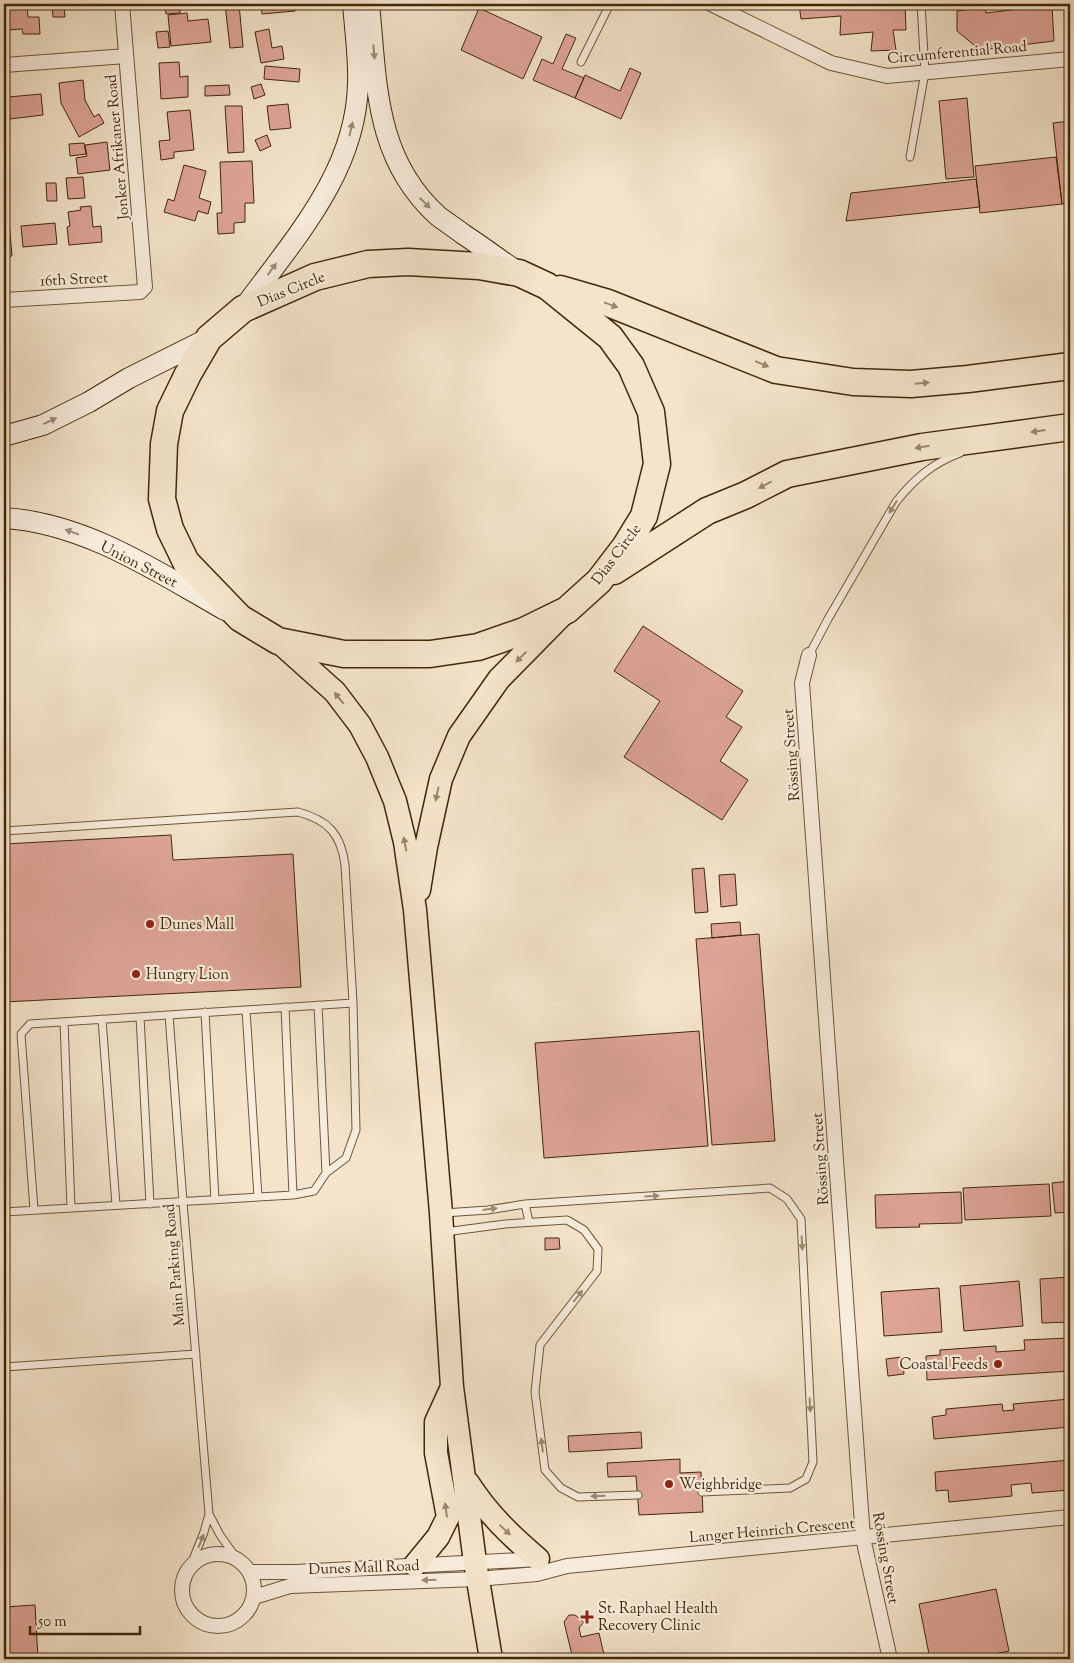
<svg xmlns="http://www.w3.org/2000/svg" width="1074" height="1663" font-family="'Sorts Mill Goudy',serif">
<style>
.building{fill:#dea598;stroke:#422808}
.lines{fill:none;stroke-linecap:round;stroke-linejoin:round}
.lane-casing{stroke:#6e5739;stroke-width:9}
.street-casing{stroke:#6e5739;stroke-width:16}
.secondary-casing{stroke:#422808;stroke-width:22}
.primary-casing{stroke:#422808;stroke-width:25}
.highway-casing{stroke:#422808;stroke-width:29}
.lane{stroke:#f8eddd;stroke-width:7}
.street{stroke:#f8eddd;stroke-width:14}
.secondary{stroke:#f8eddd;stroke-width:20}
.primary{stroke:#f4e4cb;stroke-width:22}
.highway{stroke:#f4e4cb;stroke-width:26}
.oneway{fill:#9d8a72}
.oneway2{fill:#9b866a}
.poi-dot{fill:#8f2418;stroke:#f8eddd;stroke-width:2}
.labels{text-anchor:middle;stroke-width:4.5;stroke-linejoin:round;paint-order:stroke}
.street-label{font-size:15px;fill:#422808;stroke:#f8eddd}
.poi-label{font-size:15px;fill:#422808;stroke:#f8eddd;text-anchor:start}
</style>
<rect width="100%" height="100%" fill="#f4e4cb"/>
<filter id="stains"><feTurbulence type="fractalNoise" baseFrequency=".004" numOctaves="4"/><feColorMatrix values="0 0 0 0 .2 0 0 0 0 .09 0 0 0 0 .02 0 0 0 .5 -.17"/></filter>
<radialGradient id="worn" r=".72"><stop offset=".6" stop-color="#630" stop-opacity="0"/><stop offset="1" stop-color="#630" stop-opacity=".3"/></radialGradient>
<path class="building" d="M7,4h20l1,13h11l1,17h-17l-1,-5 -14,1z
M52,4h12l1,13h-12z
M165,4h15v9l-14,1z
M225,4h14l4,43 -13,1z
M261,4h33l1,7 -33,3z
M799,4h106l1,26h-13l3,20 -25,1 2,-19 -33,3 1,-19 -40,3z
M1052,5l2,36 -74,9 -23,-19v-20l28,-4 1,6z
M479,8l63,29 -19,42 -62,-29z
M187,13l1,8 20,-2 3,23 -40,4 -3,-31z
M269,29l3,19 10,-2 2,13 -23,4 -6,-31z
M168,31l2,16 -12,1 -2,-16z
M566,34l10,4 -14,31 22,9 -9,20 -42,-18 9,-21 11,5z
M179,62l1,15 8,-1v21l-27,2 -2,-36z
M265,66l35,3 -1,13 -35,-3z
M630,68l11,5 -20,46 -46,-21 10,-23 35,16z
M83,80l2,20 9,17 5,-3 5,9 -25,14 -18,-34 -2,-20z
M261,84l4,11 -11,4 -3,-12z
M229,85l1,10 -25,1v-10z
M41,94l2,21 -33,4 -2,-22z
M967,98l7,79 -28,2 -7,-78z
M288,104l3,24 -21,2 -3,-24z
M225,106h17l2,46 -16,1z
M190,110l4,40 -20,2v6l-13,2 -2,-19 11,-1 -3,-28z
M1070,121v82l-8,1 -9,-81z
M267,135l4,11 -11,5 -5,-11z
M107,142l3,28 -32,4 -2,-16 11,-2 -2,-11z
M84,143l2,11 -16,2 -1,-12z
M1056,157l6,47 -82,9 -5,-47z
M252,161l2,42h-9v19l-11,1v10l-16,1 -1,-21h5l-2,-51z
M184,165l22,6 -7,27 12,4 -3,12 -10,-3 -3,10 -31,-9 4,-13 6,2z
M83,177l2,21 -17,1 -2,-21z
M976,179l4,28 -134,14 5,-28z
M46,183h10l1,18h-10z
M91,206l2,21 8,-1 1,16 -33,3 -2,-18 3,-1 -2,-14 13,-2 -1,-3z
M4,221h5l3,35 -8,1z
M55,223l2,21 -34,3 -2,-21z
M643,626l100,65 -17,26 16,10 -22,34 28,19 -26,40 -98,-63 36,-56 -46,-30z
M171,835l2,25 120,-6 8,133 -297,15v-158z
M704,868l4,44 -13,1 -3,-44z
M735,874l2,31 -16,2 -2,-32z
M740,922l1,13 -29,3 -1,-14z
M759,934l16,207 -63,4 -16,-206z
M699,1031l9,115 -164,12 -9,-115z
M1070,1181v31l-15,1 -3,-30z
M1049,1184l2,32 -86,4 -2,-32z
M961,1192l1,31 -43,1 1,3 -44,1 -1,-33z
M1067,1227h3v49h-1z
M545,1238h14l1,11 -15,1z
M1070,1277v45l-28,1 -2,-44z
M1019,1281l4,45 -59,5 -4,-45z
M939,1288l3,44 -58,4 -3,-44z
M1070,1338v33l-143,9 -1,-24 14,-1v-5l56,-4v6l29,-2 -1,-10z
M902,1357l2,17 -16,2 -2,-17z
M1070,1399v28l-136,12 -2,-22 14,-2v-6l56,-5 1,7 11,-1 -1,-6z
M641,1432l1,16 -73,4 -1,-16z
M680,1459v14l21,-1 2,40 -64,3 -3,-39 -28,1 -1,-14z
M1070,1460v30l-38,3 -1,-10 -20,2 1,11 -63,6 -1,-12 -12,1 -1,-19z
M996,1589l13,62 -40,8h-39l-11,-55z
M35,1605l3,54h-34v-52z
M569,1615h6l9,7 -5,6 2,9 18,-4 6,26h-32l-9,-37z"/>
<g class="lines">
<defs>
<path id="lane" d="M581,62l29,-58
M910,157l15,-85 -4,-68
M809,655l19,-36 68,-117c18,-23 37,-39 64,-49
M4,831l294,-19c30,8 43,22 47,53l8,138 3,127 -10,28 -20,15 -12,18 -21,4 -289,17
M318,1005l8,168
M285,1007l8,188
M246,1010l12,187
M205,1012l10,188
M169,1015l14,187 26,312 -5,18 -14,35
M140,1017l10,187
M102,1019l14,186
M64,1022l7,186
M525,1204l4,18
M34,1210l-13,-176 9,-10 323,-21
M444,1213l44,-3 37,-6 245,-16 17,11 14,20 12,243 -7,17 -16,9 -88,4
M445,1232l60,-8 62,-4 17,10 14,19 -1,22 -57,74 -5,47 10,78 16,18 17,9 60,-2
M4,1367l192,-13
M209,1514l11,21 17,24"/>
<path id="street" d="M711,4l120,59 56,13 183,-17
M4,65l122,-9
M4,300l136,-8 5,-5 -23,-283
M809,655l-7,28 61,855 27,121
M182 1590a36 36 0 1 1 72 0a36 36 0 1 1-72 0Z
M250,1572h46l243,-13
M254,1597l36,-11 187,-7 60,-5 30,-8 503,-49"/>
<path id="secondary" d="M369,4c8,78 5,154 69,212 8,6 17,12 25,18 18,12 36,25 53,37
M243,309c50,-69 113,-136 115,-225 1,-26 -3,-54 -5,-80
M4,436l39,-11 46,-23 40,-24 80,-40
M4,518c81,5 152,53 221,92"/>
<path id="primary" d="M278,641l57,51 25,33 17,32 18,44 10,41 10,68 26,303 11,174 23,175 16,97
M419,890l7,-43 15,-68 18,-43 40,-57 62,-63
M468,1483c20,31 42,52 70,76
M415,1565l23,-28 10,-20 -12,-64v-31l16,-35"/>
<path id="highway" d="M408,262l71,4 40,7 28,13 63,51 21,29 20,46 6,52 -13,52 -19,31 -26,34 -32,29 -43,21 -46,16 -48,7h-86l-66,-13 -38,-23 -54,-56 -16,-33 -8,-30 2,-55 6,-33 18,-37 21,-36 34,-29 72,-32 53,-13z
M560,289l48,14 168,67 77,12 58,2 57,-5 102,-13
M614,571l93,-60 39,-16 41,-21 135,-27 148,-20"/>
</defs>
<use href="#lane" class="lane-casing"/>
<use href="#street" class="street-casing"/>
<use href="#secondary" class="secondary-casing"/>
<use href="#primary" class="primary-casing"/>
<use href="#highway" class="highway-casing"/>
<use href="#lane" class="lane"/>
<use href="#street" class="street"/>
<use href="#secondary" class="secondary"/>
<use href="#primary" class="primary"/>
<use href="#highway" class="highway"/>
</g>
<defs><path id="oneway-solid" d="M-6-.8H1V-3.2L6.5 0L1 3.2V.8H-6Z" transform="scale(1.25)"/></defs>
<g class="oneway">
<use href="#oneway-solid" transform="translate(374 52) rotate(85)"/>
<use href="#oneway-solid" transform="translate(351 129) rotate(-77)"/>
<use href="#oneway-solid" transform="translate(425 203) rotate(45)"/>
<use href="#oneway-solid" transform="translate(272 269) rotate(-54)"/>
<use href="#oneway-solid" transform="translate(50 421) rotate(-25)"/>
<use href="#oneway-solid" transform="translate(893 507) rotate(122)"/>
<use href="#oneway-solid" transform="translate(72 532) rotate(-160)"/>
<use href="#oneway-solid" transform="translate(652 1196) rotate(-4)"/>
<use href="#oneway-solid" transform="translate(490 1209) rotate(-7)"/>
<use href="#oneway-solid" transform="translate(802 1243) rotate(87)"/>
<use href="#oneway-solid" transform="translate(578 1296) rotate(-52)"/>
<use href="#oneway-solid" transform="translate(810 1405) rotate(87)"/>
<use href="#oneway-solid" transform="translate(542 1445) rotate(-97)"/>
<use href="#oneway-solid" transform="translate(598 1496) rotate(178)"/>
<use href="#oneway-solid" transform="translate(201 1541) rotate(-68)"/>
<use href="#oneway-solid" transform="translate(429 1580) rotate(178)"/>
</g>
<g class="oneway2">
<use href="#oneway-solid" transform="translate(611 305) rotate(20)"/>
<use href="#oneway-solid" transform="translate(762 364) rotate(22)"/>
<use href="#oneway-solid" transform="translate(922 383) rotate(-5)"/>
<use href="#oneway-solid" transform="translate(1038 431) rotate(172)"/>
<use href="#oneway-solid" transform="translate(922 447) rotate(171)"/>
<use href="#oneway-solid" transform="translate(765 485) rotate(152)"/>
<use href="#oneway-solid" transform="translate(521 657) rotate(135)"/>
<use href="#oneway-solid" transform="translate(339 698) rotate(-129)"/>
<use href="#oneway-solid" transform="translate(437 794) rotate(102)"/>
<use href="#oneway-solid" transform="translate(405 844) rotate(-101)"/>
<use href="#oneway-solid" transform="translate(446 1510) rotate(-98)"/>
<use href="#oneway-solid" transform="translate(505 1530) rotate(43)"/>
</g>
<g class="poi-dot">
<circle cx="150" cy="924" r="5"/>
<circle cx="136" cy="974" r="5"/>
<circle cx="998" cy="1364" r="5"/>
<circle cx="669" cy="1484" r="5"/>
<path d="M584.5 1609.5h5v5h5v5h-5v5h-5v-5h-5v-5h5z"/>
</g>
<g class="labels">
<g class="street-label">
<text transform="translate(957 52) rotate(-5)" y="5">Circumferential Road</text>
<text transform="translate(117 147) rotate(-95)" y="5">Jonker Afrikaner Road</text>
<text transform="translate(74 279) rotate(-3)" y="5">16th Street</text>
<text transform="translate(291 289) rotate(-22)" y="5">Dias Circle</text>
<text transform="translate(616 554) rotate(-53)" y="5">Dias Circle</text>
<text transform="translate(139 564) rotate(27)" y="5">Union Street</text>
<text transform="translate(791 755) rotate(-94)" y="5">Rössing Street</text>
<text transform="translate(820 1159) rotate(-94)" y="5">Rössing Street</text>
<text transform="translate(174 1265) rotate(-95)" y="5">Main Parking Road</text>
<text transform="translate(772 1530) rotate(-5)" y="5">Langer Heinrich Crescent</text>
<text transform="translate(886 1558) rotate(80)" y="5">Rössing Street</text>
<text transform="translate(364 1567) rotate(-2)" y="5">Dunes Mall Road</text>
</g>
<g class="poi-label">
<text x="160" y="929">Dunes Mall</text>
<text x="146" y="979">Hungry Lion</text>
<text x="988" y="1369" text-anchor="end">Coastal Feeds</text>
<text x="679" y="1489">Weighbridge</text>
<text x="598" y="1613">St. Raphael Health<tspan x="598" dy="17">Recovery Clinic</tspan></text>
</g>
</g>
<rect width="1074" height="1663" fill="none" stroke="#f4e4cb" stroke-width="20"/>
<rect x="5" y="5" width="1064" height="1653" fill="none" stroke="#422808" stroke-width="2.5"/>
<rect x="10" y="10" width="1054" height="1643" fill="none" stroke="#422808"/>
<path d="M30 1626v8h110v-8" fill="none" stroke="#422808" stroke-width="2.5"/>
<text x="38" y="1626" font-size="15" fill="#422808" stroke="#f8eddd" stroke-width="4" paint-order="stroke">50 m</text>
<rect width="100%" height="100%" filter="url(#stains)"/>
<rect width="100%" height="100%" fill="url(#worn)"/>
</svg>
